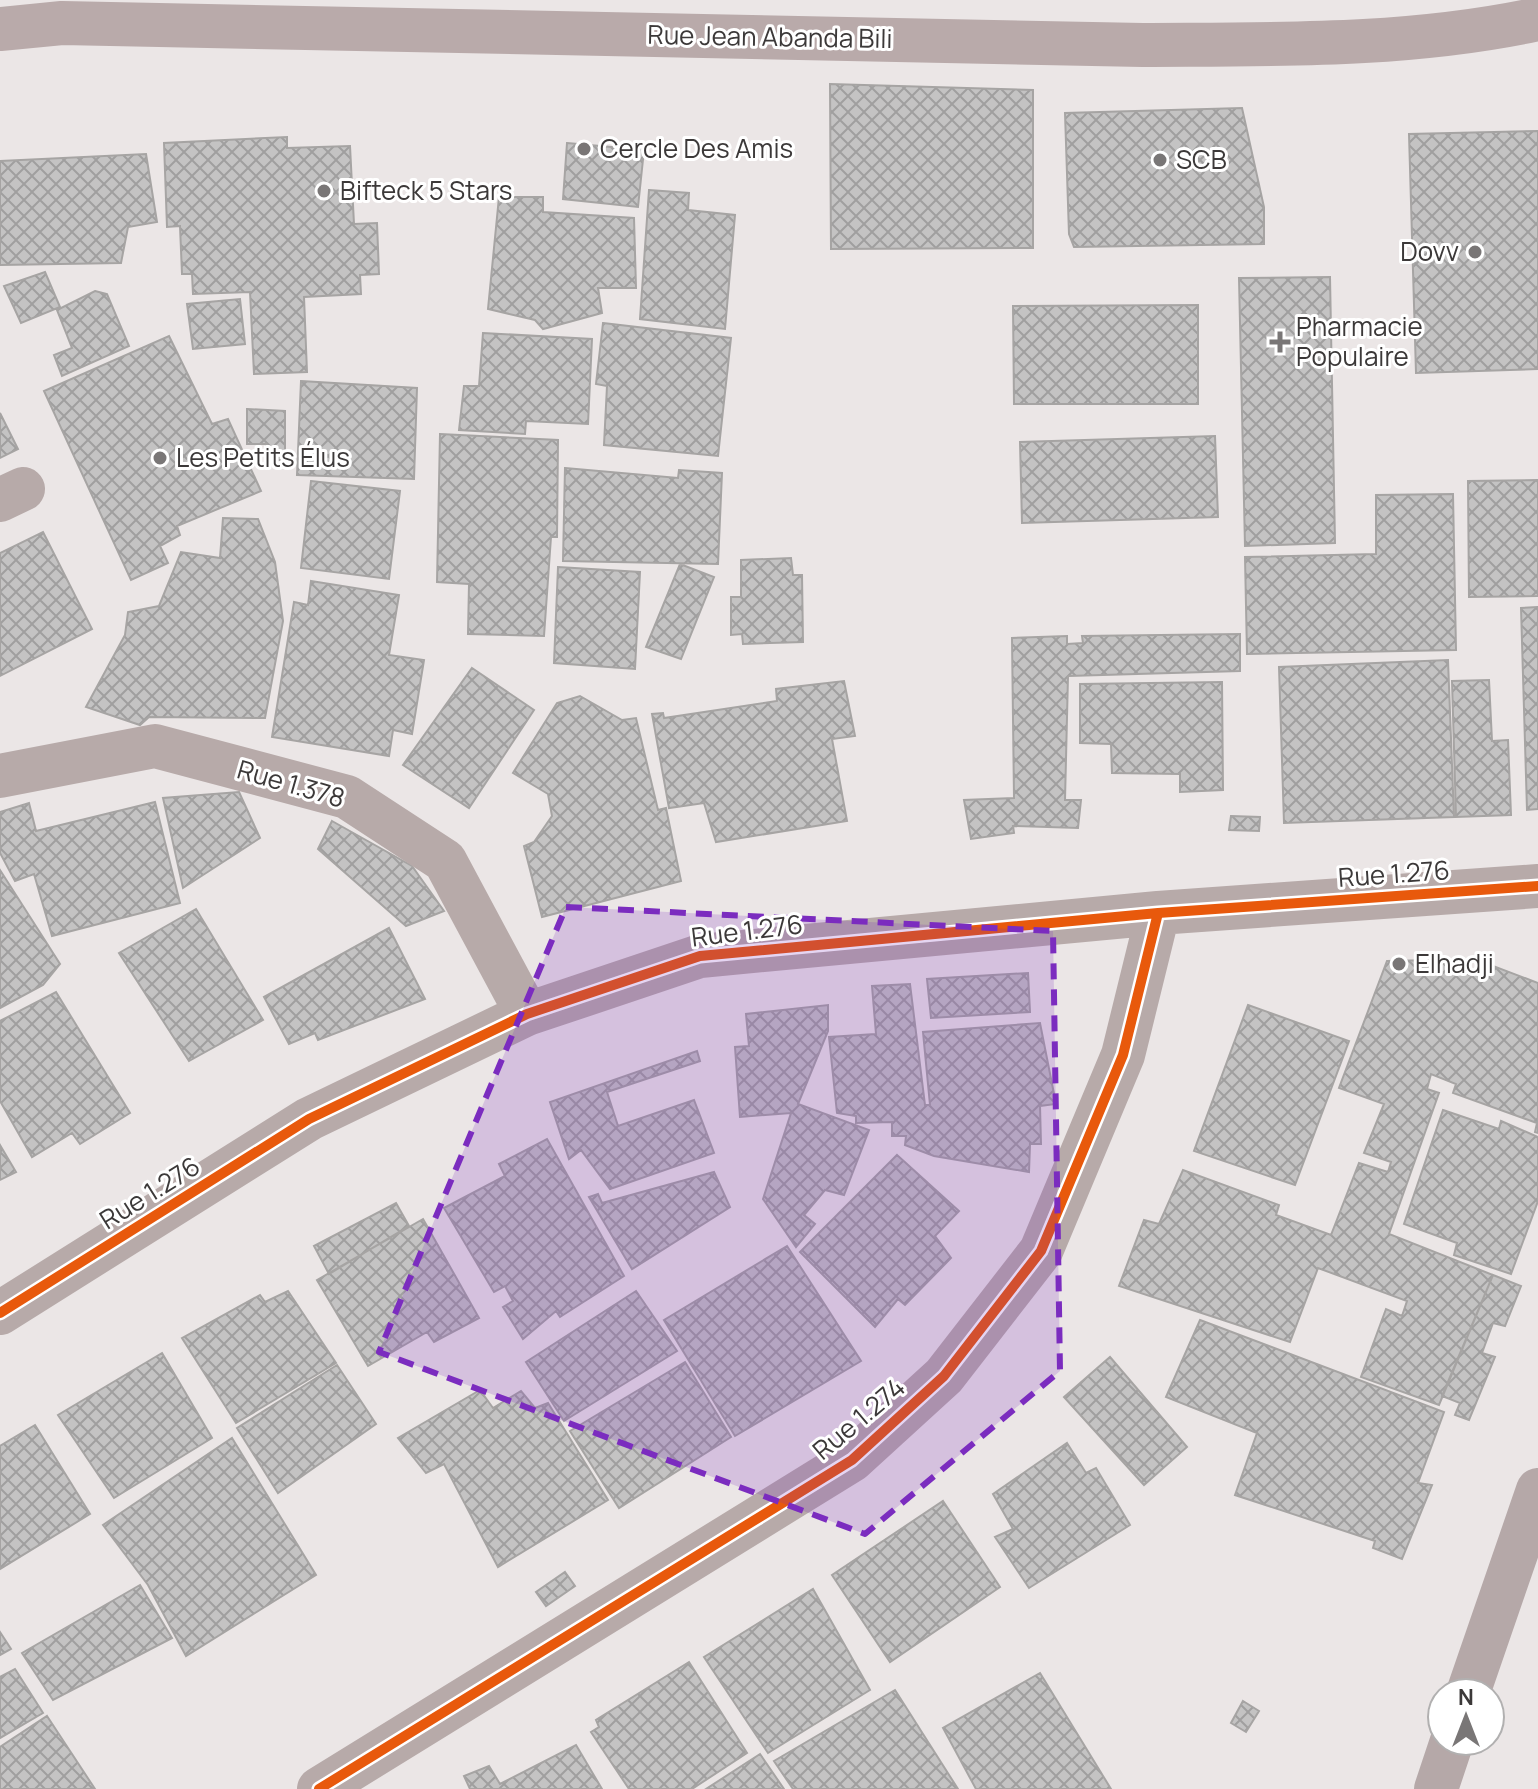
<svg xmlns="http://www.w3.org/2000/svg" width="1538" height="1789" font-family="Manrope,sans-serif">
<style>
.building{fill:url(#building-cross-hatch);stroke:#a6a4a3;stroke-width:2}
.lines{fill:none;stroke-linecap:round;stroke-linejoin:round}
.street{stroke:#b7aaa9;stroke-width:44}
.secondary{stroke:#b5a8a8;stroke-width:44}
.primary{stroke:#b9aaaa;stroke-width:44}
.cycleway-casing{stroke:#fff;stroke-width:15}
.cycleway{stroke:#e8590c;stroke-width:10}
.marked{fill:#7b2cbf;fill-opacity:0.2;stroke:#7b2cbf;stroke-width:6;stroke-dasharray:16 10;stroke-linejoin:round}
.poi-dot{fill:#797676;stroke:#fff;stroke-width:3}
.labels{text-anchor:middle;stroke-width:6;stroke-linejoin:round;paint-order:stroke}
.street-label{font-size:26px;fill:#3c3939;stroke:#fff}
.poi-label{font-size:26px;fill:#3c3939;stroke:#fff;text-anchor:start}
</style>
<defs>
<pattern id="building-cross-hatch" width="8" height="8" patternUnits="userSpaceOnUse" patternTransform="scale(2)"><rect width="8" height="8" fill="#c4c3c3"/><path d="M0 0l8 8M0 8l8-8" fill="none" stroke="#a09f9f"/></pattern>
</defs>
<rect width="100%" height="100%" fill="#ebe6e6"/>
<path class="building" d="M830,84l203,6v158l-202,1z
M1242,108l22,99v37l-190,3 -5,-13 -4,-121z
M1538,131v238l-122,4 -7,-239z
M287,137v11l63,-2 4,78 23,-1 2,51 -19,1 1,19 -57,3 3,75 -53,2 -4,-82 -57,2 -1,-20h-10l-2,-48 -13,1 -3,-84z
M567,143l77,7 -6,57 -75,-8z
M146,154l11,68 -29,5 -7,36 -121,2v-104z
M649,190l40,3 -1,17 47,5 -10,114 -85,-10z
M499,197h44v15l91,6 2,70h-38l4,25 -59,16 -8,-9 -47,-11z
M45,272l15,35 -39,16 -17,-37z
M1330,277l5,266 -90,3 -6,-268z
M95,291l12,3 22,52 -67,30 -8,-21 18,-7 -15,-38z
M240,299l5,45 -52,5 -6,-45z
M1198,305v99h-184l-1,-98z
M603,323l128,15 -13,118 -114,-11 3,-59 -11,-2z
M483,333l109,6 -4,85 -62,-3 -1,13 -66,-4 5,-44h15z
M169,336l43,88 16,-5 33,72 -84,35 3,9 -20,11 8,17 -37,17 -87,-189z
M301,381l116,7 -3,91 -117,-4z
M247,409l38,2v49h-19v-16h-19z
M0,413l18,36 -18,9z
M440,434l118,6 -1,97h-6l-7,99 -76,-2 1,-50 -32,-2z
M1215,436l3,81 -196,6 -2,-81z
M565,468l113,10 1,-8 43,3 -4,91 -155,-3z
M1538,480v116l-69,1 -1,-116z
M311,481l89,10 -11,88 -88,-11z
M1453,494l3,156 -209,4 -2,-97 131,-3v-59z
M223,518l35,1 17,43 8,59 -18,97 -116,-1 -9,8 -54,-18 39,-72 3,-23 31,-6 22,-54 39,6z
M43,532l49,97 -92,47v-123z
M791,558l2,17h9l1,67 -60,2 -1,-10 -11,1v-38h10v-37z
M680,564l34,13 -33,82 -35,-12z
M558,567l82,5 -5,97 -81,-6z
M311,581l88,14 -10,60 35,5 -12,74 -19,-4 -4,26 -117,-19 22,-135 14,3z
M1538,607v202l-11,1 -6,-202z
M1240,634v37l-172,5 -3,124h16l-3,28 -65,-2 1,7 -43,6 -7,-39 50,-2 -2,-160 55,-2v8l16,-1 -1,-7z
M1448,660l6,157 -170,6 -5,-156z
M472,668l62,42 -65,98 -66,-43z
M1489,680l3,61 16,-1 3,75 -55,2 -4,-136z
M844,681l11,55 -23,3 15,82 -131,21 -12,-39 -35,5 -17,-94 11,-1 1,5 113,-17 -1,-12z
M1222,682l1,108 -43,2v-18l-68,-1 -1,-29 -31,-1v-59z
M580,696l42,24 14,-2 22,92 8,-2 15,73 -139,36 -18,-71 10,-4 18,-26 -4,-22 -35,-21 44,-70z
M239,792l21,46 -77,50 -20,-90z
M155,802l25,101 -128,33 -18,-62 -19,7 -15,-28v-41l29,-9 7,28z
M1231,816l29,1 -1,14 -30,-1z
M332,821l80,45 32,45 -38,15 -88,-77z
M0,870l60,94 -17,21 -43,23z
M196,909l67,111 -74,41 -70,-108z
M389,928l36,71 -107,41 -3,-7 -26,11 -25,-47z
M1435,960l37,16 8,-15 58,22v150l-3,-1 2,-9 -84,-30 3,-9 -25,-10 -4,15 12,4 -50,141 104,41 -54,130 -78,-28 25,-68 16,7 5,-15 -89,-33 -28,74 -171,-56 25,-66 15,4 24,-54 96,35 -3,10 55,20 28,-72 29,9 3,-10 -27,-9 20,-49 -45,-16 48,-127z
M1028,973l2,39 -99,6 -4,-39z
M910,984l15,121h5l-7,-73 117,-9 16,81 -16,2 1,38h-11l-1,28 -95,-16 -29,-11 1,-9h-14v-14l-36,1v-7l-19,-3 -8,-76 47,-3 -4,-48z
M56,992l74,121 -50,31 -8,-11 -40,24 -32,-56v-80z
M828,1005v26l-30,73 71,26 -25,65 -19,-5 -21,25 11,9 -19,23 -33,-48 28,-86 -51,4 -5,-70 14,-1 -3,-32z
M1248,1005l101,36 -54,144 -101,-34z
M697,1051l3,10 -93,31 11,34 76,-26 20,53 -104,36 -29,-39 -12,9 -19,-57z
M1443,1110l56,19 2,-8 37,16v64l-27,73 -57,-19 3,-12 -53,-19z
M547,1139l77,137 -64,41 -4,-6 -33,28 -20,-32 10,-6 -8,-15 -11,6 -50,-84 61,-32 -6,-12z
M0,1145l16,27 -16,8z
M897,1155l62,56 -24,25 16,22 -46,47 -7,-6 -23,28 -75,-75z
M714,1172l16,35 -98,62 -43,-72 9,-3 4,9z
M396,1203l13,23 -80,48 -15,-28z
M423,1219l56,99 -45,24 -7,-10 -59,34 -51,-86z
M787,1246l74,115 -126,75 -71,-116z
M1493,1275l28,11 -16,40 -12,-3 -11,30 13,4 -26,63 -14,-5 5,-12 -18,-7z
M288,1291l48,72 -100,60 -54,-85 78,-43 5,7z
M636,1291l41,60 -113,70 -38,-59z
M1200,1320l244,92 -26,71 14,2 -30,74 -29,-11 2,-7 -140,-46 22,-62 -91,-36z
M162,1353l50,85 -98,60 -56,-83z
M1110,1357l77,90 -43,38 -80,-88z
M685,1362l46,75 -112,71 -49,-77z
M337,1365l39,59 -98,69 -41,-65z
M480,1390l13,18 28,-17 14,17 13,-5 60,97 -110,67 -54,-103 -18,9 -28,-35z
M35,1425l55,89 -90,55v-123z
M232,1438l84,137 -130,81 -38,-71 -45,-60z
M1067,1443l19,30 10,-5 34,57 -101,63 -34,-51 18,-8 -20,-35z
M943,1501l57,86 -110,75 -58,-87z
M565,1572l10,14 -29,20 -10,-14z
M140,1585l32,53 -119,62 -31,-47z
M813,1589l57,101 -102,63 -64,-96z
M0,1632l11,17 -11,6z
M689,1662l58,91 -55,36h-63l-38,-57 8,-5 -3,-7z
M15,1669l28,44 -43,25v-61z
M1040,1673l71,116h-135l-33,-61z
M895,1690l63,99h-165l-19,-28z
M1243,1701l16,10 -13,21 -15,-9z
M47,1716l48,73h-95v-42z
M576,1745l26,44h-132l-6,-13 25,-10 11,18z
M760,1754l24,35h-78z"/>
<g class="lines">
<path class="street" d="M0,500l23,-11
M0,776l155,-30 192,51 98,64 82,153
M0,1313l309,-194 218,-105 173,-58 458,-43 380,-27
M319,1789l533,-329 92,-84 97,-125 82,-196 35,-142"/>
<path class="secondary" d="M1468,1693l70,-203
M1436,1789l16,-48"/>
<path class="primary" d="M0,29l62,-6 1081,22c131,-1 266,2 395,-26"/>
<defs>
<path id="cycleway" d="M0,1313l309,-194 218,-105 173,-58 458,-43 380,-27
M319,1789l533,-329 92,-84 97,-125 82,-196 35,-142"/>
</defs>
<use href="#cycleway" class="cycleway-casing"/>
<use href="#cycleway" class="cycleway"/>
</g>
<path class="marked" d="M566,907l487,24 7,440 -195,163 -486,-182z"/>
<g class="poi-dot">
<circle cx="584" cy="149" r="8"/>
<circle cx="1160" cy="160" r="8"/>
<circle cx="324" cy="191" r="8"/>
<circle cx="1475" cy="252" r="8"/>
<path d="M1276 330h8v8h8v8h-8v8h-8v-8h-8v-8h8z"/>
<circle cx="160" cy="458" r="8"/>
<circle cx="1399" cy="964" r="8"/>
</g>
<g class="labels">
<g class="street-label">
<text transform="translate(770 37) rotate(1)" y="9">Rue Jean Abanda Bili</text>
<text transform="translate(291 784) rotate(16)" y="9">Rue 1.378</text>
<text transform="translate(1394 874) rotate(-4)" y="9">Rue 1.276</text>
<text transform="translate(747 931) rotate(-7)" y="9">Rue 1.276</text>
<text transform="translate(150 1193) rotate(-32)" y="9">Rue 1.276</text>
<text transform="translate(859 1419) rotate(-40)" y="9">Rue 1.274</text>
</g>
<g class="poi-label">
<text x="600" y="158">Cercle Des Amis</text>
<text x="1176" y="169">SCB</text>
<text x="340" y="200">Bifteck 5 Stars</text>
<text x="1459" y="261" text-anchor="end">Dovv</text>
<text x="1296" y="336">Pharmacie<tspan x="1296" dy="30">Populaire</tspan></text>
<text x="176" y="467">Les Petits Élus</text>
<text x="1415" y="973">Elhadji</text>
</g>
</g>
<g transform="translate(1466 1717)"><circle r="38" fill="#ffffff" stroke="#b1b0b0" stroke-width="2"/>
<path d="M0-6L14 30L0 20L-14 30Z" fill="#797676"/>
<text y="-12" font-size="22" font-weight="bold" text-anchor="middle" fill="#3c3939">N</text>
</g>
</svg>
